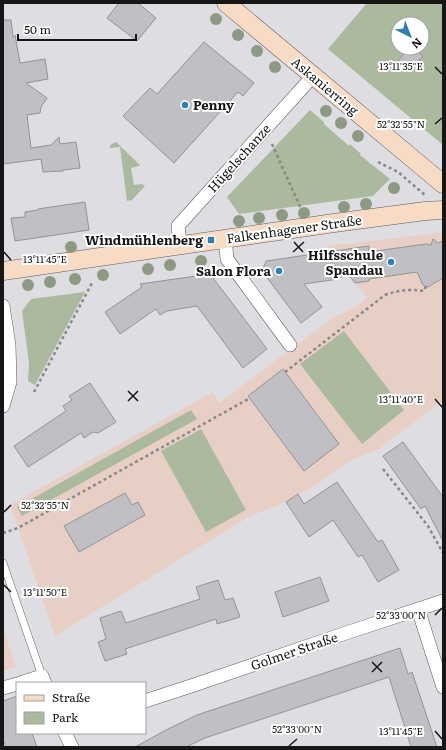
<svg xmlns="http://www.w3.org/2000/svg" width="446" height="750" font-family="Literata,serif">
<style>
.education{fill:#e7cfc6}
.green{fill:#abb99f;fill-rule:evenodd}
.building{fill:#c0c0c4;stroke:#939397}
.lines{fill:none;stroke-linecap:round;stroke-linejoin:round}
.lane-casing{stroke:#5a5a5d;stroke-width:8}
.street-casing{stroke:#5a5a5d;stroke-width:14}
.secondary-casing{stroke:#5a5a5d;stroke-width:19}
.path{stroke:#87878a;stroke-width:2.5;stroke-dasharray:3 3;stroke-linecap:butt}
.lane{stroke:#fff;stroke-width:7}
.street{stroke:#fff;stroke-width:13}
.secondary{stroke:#f7dbc4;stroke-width:18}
.tree{fill:#8d9982}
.ticks{fill:none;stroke:#161617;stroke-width:1.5}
.poi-dot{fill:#317fb1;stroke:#fff;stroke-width:1.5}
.labels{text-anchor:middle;stroke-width:4;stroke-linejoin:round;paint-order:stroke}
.street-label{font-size:13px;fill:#161617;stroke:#fff}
.poi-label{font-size:13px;font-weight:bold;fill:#161617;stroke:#fff;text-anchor:end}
.ticks-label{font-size:10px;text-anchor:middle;fill:#161617;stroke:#fff;stroke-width:4;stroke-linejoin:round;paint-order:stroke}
</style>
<rect width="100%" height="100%" fill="#dedee2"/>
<path class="education" d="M440,233l3,3v164l-66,50 -24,9 -42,29 -13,6 -12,8 -36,14 -195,120 -45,-131 203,-113 6,11 115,-86 19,-9 14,-10 -40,-52z
M3,629l13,38 -13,4z"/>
<path class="green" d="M367,3h76v142l-115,-96zM398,24h24v24h-24z
M310,110l14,12v2l25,22 1,-2 11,10 -1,1 30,24 -17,17 -134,18 -12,-17z
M116,142l24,23 -1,1 -8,2 3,17 8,-1 3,2 -13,14 -5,1 -7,-54 -9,1h-1v-3z
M85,292l-50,93 -7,-4 1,-18 -7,-52 9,-12z
M344,331l60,79 -42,34 -62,-80z
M191,410l6,9 -175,97 -5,-9z
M201,429l45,81 -40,22 -45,-81z"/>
<path class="building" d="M119,3h19l18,15 -19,23 -30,-23z
M3,20h8l2,17 2,-2 5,28 25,-4 3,20 -22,4 21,15 -6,9 -1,6 -13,2 4,33 20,-3 8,-8 1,7 16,-2 4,26 -17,2v1l-20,1 -2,-13 -38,5z
M204,42l50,41 -11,13 -5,-4 -64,71 -51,-47 27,-28 7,6z
M409,48h5l9,8 -13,15 -12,-10z
M85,202l4,28 -74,11 -4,-23 14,-1v-5l13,-2v-1z
M433,239l5,4 5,-2v37l-15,9 -5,-2 -6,-13 -48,7v2l-14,2 -8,-10 -9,6 -34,5 18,23 -21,16 -39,-52 4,-10 103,-15v6l57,-8 5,1z
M210,274l57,75 -24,19 -46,-62 -30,5 -7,4 -4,-6 -36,25 -15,-22 37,-25 -2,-3z
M283,369l56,75 -35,27 -56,-75z
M90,383l26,39 -18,11 -5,-1 -9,6 -3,-5 -53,34 -14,-21 52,-35 -3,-5 9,-6 -3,-4z
M403,442l40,55v44l-18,-35 -4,3 -38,-53z
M337,482l41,60 4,-2 17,30 -21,12 -16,-27 -4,2 -25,-37 -24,17 -23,-35 12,-8 6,10z
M125,493l7,12 6,-3 7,13 -66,37 -15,-26z
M320,577l9,24 -46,16 -8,-25z
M218,580l7,20 8,-2 7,19 -23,7 -1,-5 -42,14 -49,16 2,5 -22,7 -7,-19 8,-3 -6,-21 21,-7 5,12 74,-24 -4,-12z
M400,648l8,26 4,-2 25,75h-26l-22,-70 -160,53 -24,8 -19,9h-51l33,-18 29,-14 24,-8z
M17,696v37h15l5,14h-31l-3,-8v-38z"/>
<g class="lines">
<defs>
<path id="lane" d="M3,563l39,113"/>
<path id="street" d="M225,238l2,21 63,86
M180,244l-2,-18 135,-150
M3,306l6,39 1,37 -7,24
M418,609l25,78
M20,683l22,-7 3,7
M3,688l14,-4
M145,701l46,-15 155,-53 97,-32
M65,733l7,14"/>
<path id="secondary" d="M226,3l217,181
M3,271l331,-48 91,-12 18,-1"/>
</defs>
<use href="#lane" class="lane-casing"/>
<use href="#street" class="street-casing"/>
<use href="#secondary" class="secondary-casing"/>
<path class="path" d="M272,144l29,65
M378,162l20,10 27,23
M285,372l100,-77c14,-5 24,-6 39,-4l2,-5
M34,392l58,-109
M383,469l45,57 15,27
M3,533l15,-5 232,-130"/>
<use href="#lane" class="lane"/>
<use href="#street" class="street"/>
<use href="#secondary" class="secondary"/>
</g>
<g class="tree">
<circle cx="216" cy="19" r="6"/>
<circle cx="238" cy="35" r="6"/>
<circle cx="257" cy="51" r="6"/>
<circle cx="275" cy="67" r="6"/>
<circle cx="326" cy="111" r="6"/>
<circle cx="341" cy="123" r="6"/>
<circle cx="358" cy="136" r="6"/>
<circle cx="394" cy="188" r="6"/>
<circle cx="366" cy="204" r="6"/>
<circle cx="344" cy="207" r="6"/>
<circle cx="304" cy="213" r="6"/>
<circle cx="282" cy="215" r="6"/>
<circle cx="259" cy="218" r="6"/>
<circle cx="239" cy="221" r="6"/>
<circle cx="71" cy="247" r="6"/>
<circle cx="201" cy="261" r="6"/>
<circle cx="170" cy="265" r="6"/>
<circle cx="148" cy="269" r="6"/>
<circle cx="103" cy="275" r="6"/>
<circle cx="75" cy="279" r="6"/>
<circle cx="50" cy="282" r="6"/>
<circle cx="28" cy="285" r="6"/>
</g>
<path class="ticks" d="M435,67l7,7M435,124l7,-6M294,242l9,10M4,252l7,8M293,252l11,-10M128,391l10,10M435,399l7,8M128,401l10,-10M4,512l7,-7M4,585l7,7M435,615l7,-7M372,662l10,10M372,672l10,-10M435,731l7,8M289,746l8,-7"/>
<g class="poi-dot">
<circle cx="185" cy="105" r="4"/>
<rect x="207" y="236" width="8" height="8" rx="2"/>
<circle cx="391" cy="262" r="4"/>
<circle cx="279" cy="271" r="4"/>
</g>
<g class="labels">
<g class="street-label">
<text transform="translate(325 86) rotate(40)" y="5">Askanierring</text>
<text transform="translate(239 158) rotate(-48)" y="5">Hügelschanze</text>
<text transform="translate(294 229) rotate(-8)" y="5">Falkenhagener Straße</text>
<text transform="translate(294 651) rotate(-19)" y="5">Golmer Straße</text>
</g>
<g class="poi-label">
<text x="193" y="110" text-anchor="start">Penny</text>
<text x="203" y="245">Windmühlenberg</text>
<text x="383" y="260">Hilfsschule<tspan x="383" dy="15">Spandau</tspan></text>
<text x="271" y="276">Salon Flora</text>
</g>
</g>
<g class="ticks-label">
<text x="401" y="70">13°11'35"E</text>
<text x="401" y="128">52°32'55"N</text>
<text x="45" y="263">13°11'45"E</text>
<text x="401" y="403">13°11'40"E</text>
<text x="45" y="509">52°32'55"N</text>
<text x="45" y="596">13°11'50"E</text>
<text x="401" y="619">52°33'00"N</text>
<text x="297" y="733">52°33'00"N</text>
<text x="401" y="735">13°11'45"E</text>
</g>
<rect width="446" height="750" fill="none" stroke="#161617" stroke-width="8"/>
<rect x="16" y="682" width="130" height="52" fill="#ffffff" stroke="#a2a2a2"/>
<rect x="24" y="695" width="20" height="6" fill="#f7dbc4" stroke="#a2a2a2"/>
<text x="52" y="702" font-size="12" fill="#161617">Straße</text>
<rect x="24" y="712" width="20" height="12" fill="#abb99f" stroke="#a2a2a2"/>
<text x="52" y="722" font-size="12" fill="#161617">Park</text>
<g transform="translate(410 36) rotate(138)"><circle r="19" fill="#ffffff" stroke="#a2a2a2"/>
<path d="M0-3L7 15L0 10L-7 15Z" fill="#317fb1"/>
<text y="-6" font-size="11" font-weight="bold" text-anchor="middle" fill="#161617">N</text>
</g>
<path d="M18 34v6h118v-6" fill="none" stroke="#161617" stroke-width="2"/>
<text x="24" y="34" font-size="12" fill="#161617" stroke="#ffffff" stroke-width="3" paint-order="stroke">50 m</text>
</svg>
